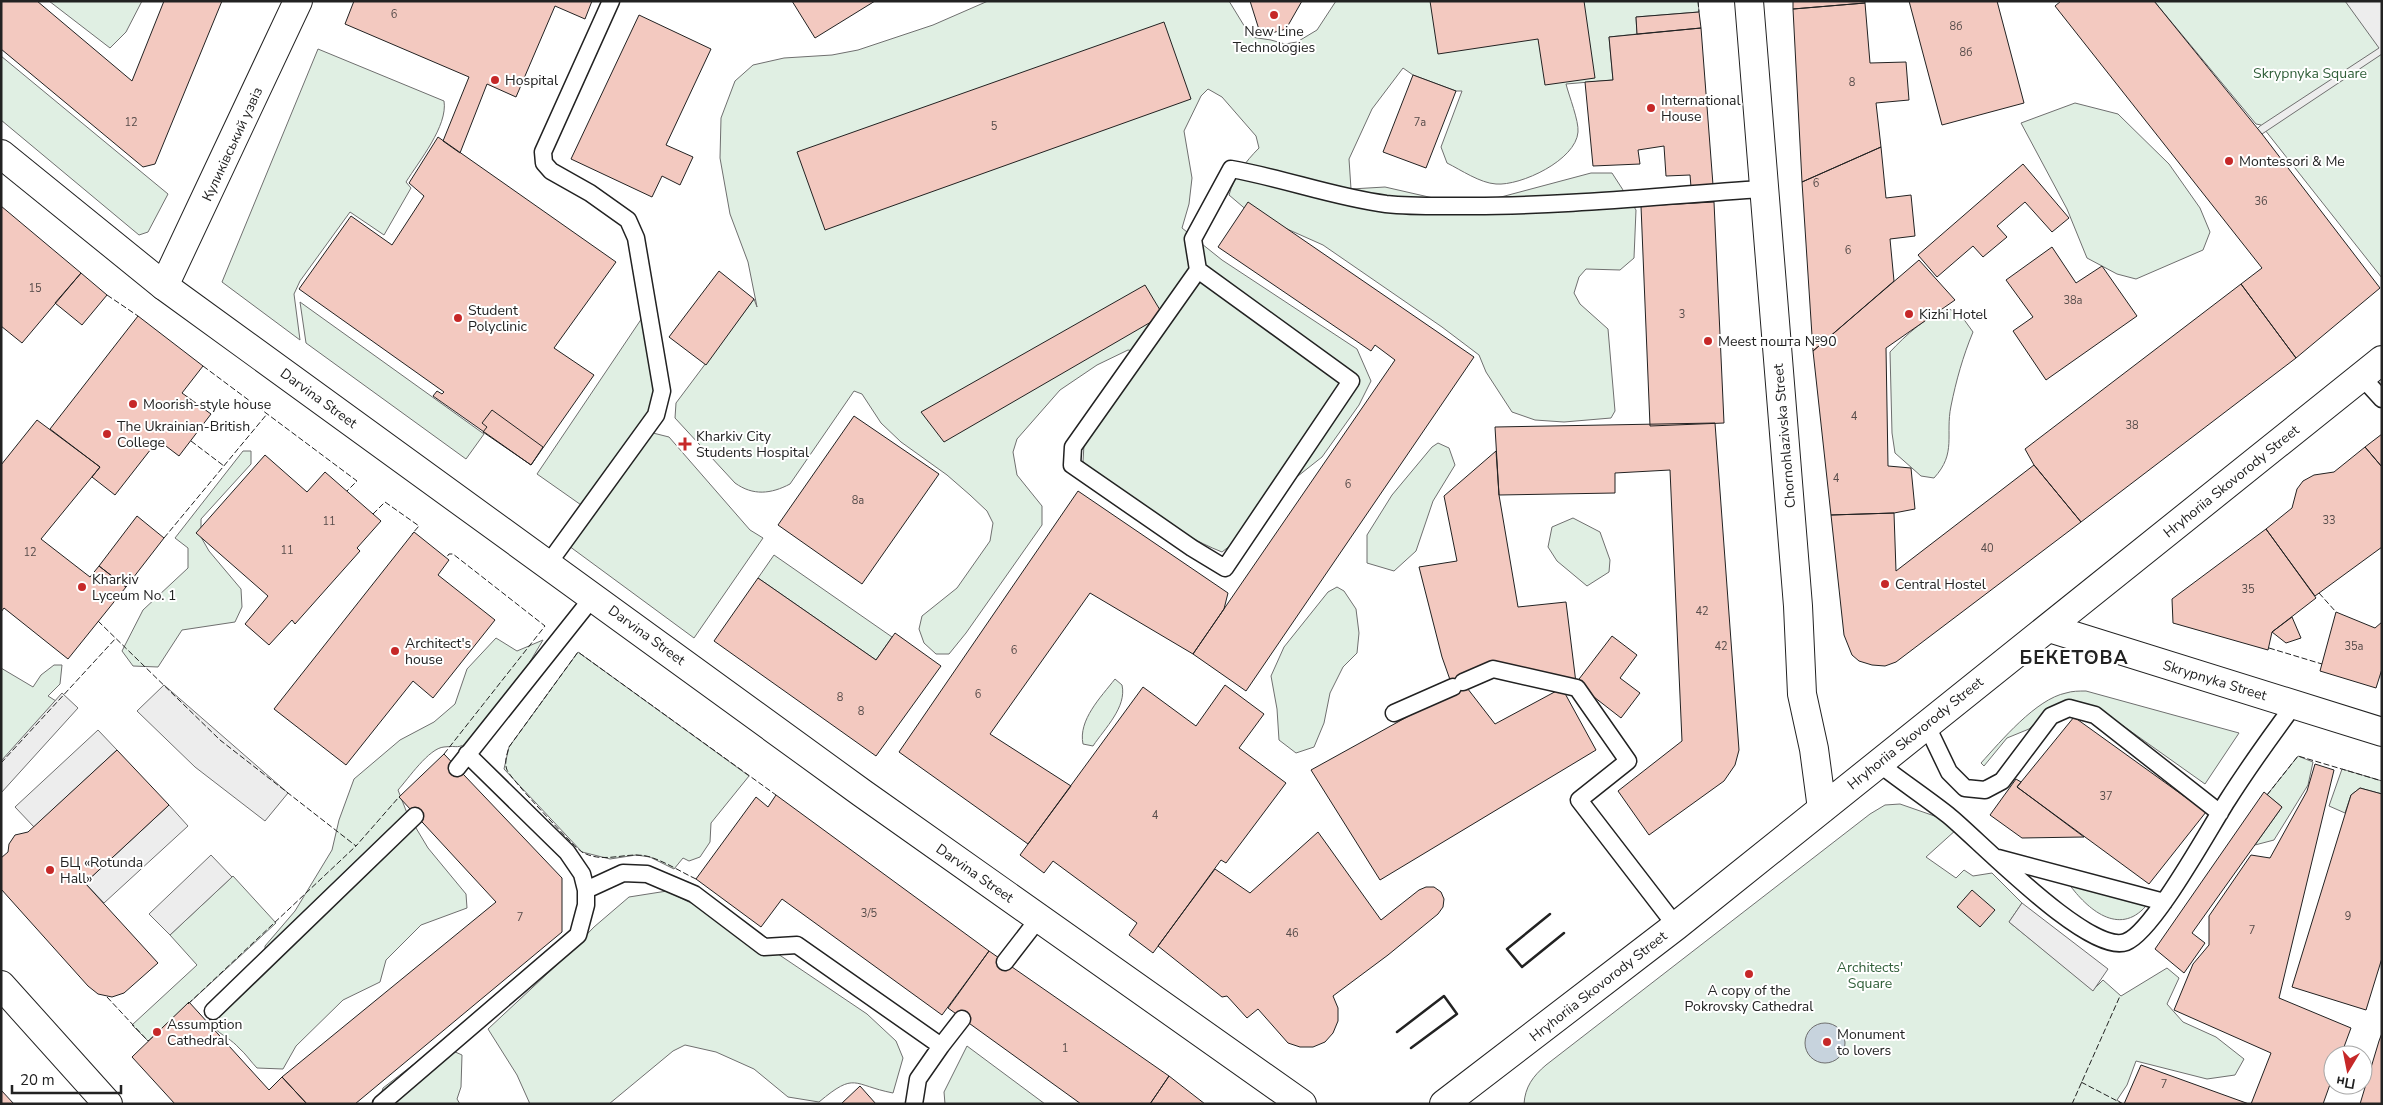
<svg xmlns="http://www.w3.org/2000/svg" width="2383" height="1105" font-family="'Nunito Sans',sans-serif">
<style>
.green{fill:#e0efe3;stroke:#6f6f6f}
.parking{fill:#ededed;stroke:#6f6f6f}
.water{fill:#c7d3dd;stroke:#6f6f6f}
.building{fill:#f3c9c0;stroke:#222}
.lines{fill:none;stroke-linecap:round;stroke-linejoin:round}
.lane-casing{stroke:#222;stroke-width:19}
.street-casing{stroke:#222;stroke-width:30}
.secondary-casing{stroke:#222;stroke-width:30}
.lane{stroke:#fff;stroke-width:16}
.street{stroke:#fff;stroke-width:28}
.secondary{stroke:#fff;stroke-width:28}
.fence{stroke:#222;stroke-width:1;stroke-dasharray:6 2.5;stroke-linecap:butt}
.wall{stroke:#222;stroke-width:2.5}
.poi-dot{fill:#c62828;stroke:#fff;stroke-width:2}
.labels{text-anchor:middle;stroke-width:4;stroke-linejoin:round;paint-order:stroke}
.number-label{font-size:11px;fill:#564c4a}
.poi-label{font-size:14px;fill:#222;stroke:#fff;text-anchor:start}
.park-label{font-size:14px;fill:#2f5e38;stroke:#fff}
.street-label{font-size:14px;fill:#222;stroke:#fff}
.district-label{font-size:19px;font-weight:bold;letter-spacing:1px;fill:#222;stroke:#fff}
</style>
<rect width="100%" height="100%" fill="#fff"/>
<path class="green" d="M49,1h93l-16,31 -16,16z
M988,1h241l22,36 20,3 14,4 12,-2 20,-12 19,-29h362l1,11 -63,5 1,17 -28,3 4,43 -47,4c3,12 13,37 12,48 -2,28 -57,54 -82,52 -16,-1 -35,-14 -49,-21l-6,-16 21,-56h-6l-43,-16 -10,-7 -31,41 -23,50 2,30 34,-2 70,16 46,-6 90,-24h21l24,37 -2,48 -14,12 -34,-1 -7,8 -5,16 6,11 28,25 7,82 -4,7 -47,4 -29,-2 -23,-8 -26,-40 -7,-17 -37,-28 -119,-82 -74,-33 -20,-17c5,-18 16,-33 30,-47l-3,-12 -34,-39 -14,-8 -7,7 -17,35 8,47 -3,26 -7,24 40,32 135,89 14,32 -12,24 -37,52 -24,19 -27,12 -40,57 -9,7c-51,-20 -95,-58 -139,-90l1,-18 62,-91 -18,-3 -31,15 -37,25 -43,49 -4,13 4,23 25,31v19l-76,108 -17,21h-13l-12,-11 -5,-14 3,-13 35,-28 33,-47 3,-18 -6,-12 -17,-16 -23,-20 -46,-33 -20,-19 -19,-29 -8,-3 -64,93c-19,10 -37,12 -55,-1l-60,-65 1,-15 78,-104 3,8 -9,-45 -18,-48 -10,-56 1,-40 14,-37 18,-16 31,-7 48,-3 26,-5 75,-25z
M2154,1h228v277l-121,-153 -5,-1z
M318,49l126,52c4,25 -25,60 -38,81l5,6 -27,47 -34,-23 -50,69 -6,13 6,46 -78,-58z
M1,56l167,138 -20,38 -9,3 -138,-115z
M2075,103l43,11 51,50 31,44 10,24 -7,18 -67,29 -19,-5 -30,-16 -20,-49 -46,-86z
M300,302l184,132 -18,25 -160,-116z
M1949,309l11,5 13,18c-10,24 -17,49 -22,74 -6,29 6,47 -17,72l-13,-2 -26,-23 -3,-20 -2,-81c16,-17 36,-36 59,-43z
M642,318c6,32 18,65 7,97l-65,92 -47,-33z
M653,433l16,4 81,93 13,8 -69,100 -125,-92z
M1438,443l11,5 6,17 -22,36 -17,50 -22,20 -27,-8v-28l25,-40 40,-48z
M243,451h8v13l-50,55v18l8,14 32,38 1,18 -7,15 -53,8 -24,37 -25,-1 -11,-15 21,-41 45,-42v-20l-13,-10z
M1573,518l27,14 10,28 -1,12 -22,14 -30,-25 -9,-14 4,-20z
M774,555l118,82 -16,23 -118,-82z
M1337,587l7,4 12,18 3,24 -2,20 -14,14 -13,26 -6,30 -10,24 -18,6 -17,-13 -2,-31 -6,-33 13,-29 44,-55z
M496,638l21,13 26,-11 -15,25 -57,76c-15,9 -12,4 -27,6 -15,1 -36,32 -46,43l9,23 21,35 38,46 1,14 -46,17 -35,35 -6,22 -37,18 -47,46 -13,23 -26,-1c-6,-6 -11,-14 -18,-20 -14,-16 -35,-16 -30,-45 28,-7 39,-11 57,-34l-1,-23 30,-35 37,-61 7,-30 15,-41 46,-39 34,-18 21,-18 12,-35z
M578,652l171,124 -38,47 -1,19 -10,15 -11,4 -6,-3 -9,11 -24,-12 -14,-2 -26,4 -28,-7 -78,-83 5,-22z
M54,665h8l-2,19 -12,12 8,5 -55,61v-94l32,19 8,-12z
M1115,679l7,6c5,22 -17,43 -29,61l-10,-2c-5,-24 18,-47 32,-65z
M2086,691l153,42 -34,51 -100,-71 -52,-6 -24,22 -22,9 -23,28 -3,-3c20,-22 55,-64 85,-70 6,-2 13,-2 20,-2z
M2298,756l15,6 -5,23 -34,55 -19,5 27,-38 -15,-12z
M2342,769l40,12v13l-22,-6 -9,7 -6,18 -16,-7z
M1900,804l46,16 11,9 -31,28 30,21 8,-8 9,6 19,-3 30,30 -13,19 84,68 10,-10 18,16 46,-28 12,10 -12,26 16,18 33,15 28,22 -9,16 -28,4 -71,-18 -9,24 -10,15 6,4h-599c1,-17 9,-28 22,-39l324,-251 15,-9z
M233,876l43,47 -128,118 -16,-16 65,-60 -27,-30z
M2069,884l77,22c-27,31 -59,3 -77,-22z
M667,891l68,34 132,89 29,27 7,17 -10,35c-41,-8 -37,-22 -74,9l-31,-5 -34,-28 -38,-17 -31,-7 -12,6 -64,53h-79l-13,-29 -29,-46 74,-69 32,-33 35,-30z
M967,1046l78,58h-100l-1,-12z
M453,1051l9,4 -1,32 -4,12 3,5h-82l5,-16 44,-34z"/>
<path class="parking" d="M2345,1h37v53l-120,80 -5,-5 3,-3 119,-78z
M164,685l124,108 -23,28 -70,-54 -58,-56z
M62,693l16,15 -77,85v-32z
M98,730l19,20 -83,77 -19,-20z
M169,805l19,21 -84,77 -19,-20z
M211,855l21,22 -62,58 -21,-21z
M2022,903l86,66 -15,22 -84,-69z"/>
<path class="water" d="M1805 1043a20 20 0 1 1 40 0a20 20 0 1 1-40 0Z"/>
<path class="building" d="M1,1h36l95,80 32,-80h58l-67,163 -12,3 -142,-118z
M354,1h238l-7,18 -30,-13 -39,91 -29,-13 -27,69 -17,-12 26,-64 -124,-53z
M792,1h83l-60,37z
M1250,1h52l-16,28 -25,7z
M1430,1h154l11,77 -50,7 -7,-46 -100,15z
M1793,1h72v2l-72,6z
M1909,1h88l27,102 -82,22z
M2061,1h93l108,133 118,154 -84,70 -55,-74 21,-16 -207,-262z
M1865,3l5,60 36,-1 3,38 -33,3 5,44 -79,35 -9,-173z
M1699,12l2,16 -64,6 -1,-17z
M639,15l72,34 -45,96 27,12 -13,28 -18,-9 -10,21 -81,-38z
M1164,22l27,77 -366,131 -28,-78z
M1701,28l12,157 -22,2 -1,-12 -24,1 -2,-30 -26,4 2,14 -47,2 -8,-84 28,-2 -4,-43z
M1413,75l43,16 -30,77 -43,-16z
M438,137l178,125 -62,86 40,27 -63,90 -98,-69 4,-5 5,3 2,-2 -145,-103 52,-73 41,29 32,-49 -15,-13z
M1881,147l5,51 25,-3 4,41 -25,3 4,42 -81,70 -11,-169z
M2023,164l46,54 -17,14 -27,-30 -28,24 10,11 -24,20 -10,-11 -36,31 -19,-22z
M1248,202l226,155 -228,334 -53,-37 202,-294 -20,-15 -4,6 -153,-104z
M1714,202l10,221 -74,3 -9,-220z
M1,206l80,67 -59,70 -21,-17z
M2052,247l24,36 26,-17 35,50 -91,64 -33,-49 20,-14 -27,-37z
M1919,260l36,40 -69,48 2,118 23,2 4,41 -21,4 -63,2 -18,-164z
M719,271l35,28 -48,66 -37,-28z
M81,273l26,22 -25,30 -27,-22z
M2241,284l55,74 -215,164 -47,-57 -9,-16z
M1145,285l18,30 -219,127 -23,-30z
M138,316l65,50 -21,27 29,21 -32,42 -21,-16 -43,55 -23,-18 8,-10 -50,-38z
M492,410l51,37 -12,18 -48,-33 4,-5 -5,-4z
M854,416l85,58 -77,110 -84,-59z
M37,420l63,47 -59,72 49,38 9,-11 27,21 -58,72 -64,-51 -3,4v-147z
M1715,423l24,327 -4,15 -11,16 -75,54 -31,-44 64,-50 -12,-271 -55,3v20l-116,2 -4,-68z
M2382,434v33l-17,-20z
M2365,447l17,20v80l-67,49 -49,-67 26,-21 5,-19 6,-8 11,-6 20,-3z
M1496,451l3,44 19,112 48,-5 10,81 -86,-21 -26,22 31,40 67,-36 34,62 -216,130 -69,-110 143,-79 -12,-34 -23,-90 38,-6 -13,-65z
M265,455l42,37 18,-20 56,49 -24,27 3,3 -65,73 -3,-4 -23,25 -24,-21 23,-28 -72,-63z
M2034,465l47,57 -185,140 -11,4 -13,-1 -13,-4 -7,-6 -8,-20 -13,-120 63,-2 2,58z
M1078,491l150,102 -4,16 -31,45 -103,-61 -100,141 81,52 -43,58 -129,-92z
M137,516l27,22 -38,49 -27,-21z
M2266,529l50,69 -44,34 -4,18 -95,-27 -1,-24z
M414,532l35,28 -11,15 57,45 -62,78 -20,-17 -67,84 -72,-56z
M758,578l118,82 19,-27 46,33 -65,90 -162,-115z
M2336,612l39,16 7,-6v47l-6,19 -56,-17z
M2292,617l9,21 -15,5 -14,-11z
M1612,636l25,19 -17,23 20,15 -19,25 -45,-35z
M1225,685l39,29 -25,34 47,35 -60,80 -5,-3 -68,93 -24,-18 8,-12 -84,-62 -9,12 -24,-18 123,-168 53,39z
M2074,717l132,95 -57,72 -132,-97z
M117,750l52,55 -84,78 73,80 -34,30 -12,4 -14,-3 -10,-8 -87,-97v-31l7,-6 1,-8 6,-9 13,-3z
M444,754l118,124v54l-207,172h-48l-25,-27 214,-175 -97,-105z
M2315,764l19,6 -55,228 72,30 -10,27h-8v21l-10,28h-72l20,-51 -97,-43 19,-46 16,-19v-29l42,-61 19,3 37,-67z
M2016,779l5,3 -4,5 67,50 -62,1 -32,-23z
M2360,788l22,6v164l-16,52 -74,-23 59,-192z
M2264,792l18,15 -90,126 13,10 -21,30 -29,-24z
M776,795l213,156 -47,64 -160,-116 -21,28 -65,-48 60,-82 12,10z
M1318,832l63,88 38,-30 7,-3h8l7,5 3,7 -1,8 -5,7 -50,41 -55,41 5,12v13l-5,12 -8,9 -12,5h-13l-12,-4 -30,-34 -11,9 -20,-22 -5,1 -64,-51 57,-77 35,24z
M1972,890l23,20 -15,17 -23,-20z
M989,951l180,125 -19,28h-69l-133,-96z
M189,1002l80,88 13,-13 25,27h-132l-43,-47z
M2382,1033v71h-22l19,-63z
M2141,1065l108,39h-125z
M1169,1076l36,28h-55z
M860,1086l16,18h-35z
M1,1090l13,14h-13z"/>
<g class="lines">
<defs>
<path id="lane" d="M1198,270l153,111 -126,187 -33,-20 -120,-83 1,-18 125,-177 -5,-31 38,-70c52,9 102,28 155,35 28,3 58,2 86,2 98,0 194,-11 291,-17
M2361,376l21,23
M548,564l108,-149 6,-24 -26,-153 -8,-18 -38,-27 -39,-22 -7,-8 -1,-11 68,-151
M1463,682l30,-13 84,19 51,73 -49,39 97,126
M1394,713l59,-26
M1926,724l23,48 16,16 20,2 17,-9 49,-65 18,-8 26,7 125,98
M1878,763c23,18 47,34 70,52 30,24 141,141 178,127 27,-10 83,-113 101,-141 21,-33 44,-65 67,-96
M457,768l136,-171
M1998,858l166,44
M586,890l37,-17 24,1 47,20 70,53 33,-2 144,101 -23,33 -4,25
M1005,962l34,-44
M213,1011l202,-195
M941,1046l21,-27
M381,1104l197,-169 8,-30v-15l-4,-16 -15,-22 -100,-98"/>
<path id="street" d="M164,286l134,-285
M1,985l107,119"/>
<path id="secondary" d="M1749,1l49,605 4,88 12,55 8,60
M1,154l163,132 698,507 440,311
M2049,628l333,104
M1444,1104l232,-178 706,-566"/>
</defs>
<use href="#lane" class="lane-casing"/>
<use href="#street" class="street-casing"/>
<use href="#secondary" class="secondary-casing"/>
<use href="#lane" class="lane"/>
<use href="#street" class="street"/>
<use href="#secondary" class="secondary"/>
<path class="fence" d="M1698,1l1,11
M107,295l31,21
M203,366l154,115 -10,10
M191,441l33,25
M373,514l12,-12 34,24 -7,8
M164,538l103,-124
M2319,593l17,19
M98,621l122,119 136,106 43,-49
M2269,648l53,16
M444,754l101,-128 -92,-72h-4l-3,4
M1,763l115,-125
M2267,795l31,-39 84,25
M696,879c-15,-7 -30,-17 -46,-22 -22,-7 -45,8 -68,-5 -8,-5 -72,-74 -75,-82 -3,-8 0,-16 2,-23l69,-95 198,143
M107,997l41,44 1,-1
M188,1004l168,-158
M2081,1082l42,22
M2072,1104l48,-108"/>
<path class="wall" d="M1550,914l-43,35 15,18 42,-34
M1397,1032l47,-36 13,18 -46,34"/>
</g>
<g class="poi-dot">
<circle cx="1274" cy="15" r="5"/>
<circle cx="495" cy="80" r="5"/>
<circle cx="1651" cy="108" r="5"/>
<circle cx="2229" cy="161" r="5"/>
<circle cx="1909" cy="314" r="5"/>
<circle cx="458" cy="318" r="5"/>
<circle cx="1708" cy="341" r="5"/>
<circle cx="133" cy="404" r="5"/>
<circle cx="107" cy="434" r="5"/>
<path d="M682.5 436.5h5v5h5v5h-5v5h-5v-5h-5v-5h5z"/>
<circle cx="1885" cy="584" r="5"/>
<circle cx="82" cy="587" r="5"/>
<circle cx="395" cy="651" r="5"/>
<circle cx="50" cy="870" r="5"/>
<circle cx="1749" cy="974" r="5"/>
<circle cx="157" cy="1032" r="5"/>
<circle cx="1827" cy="1042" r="5"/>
</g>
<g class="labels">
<g class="number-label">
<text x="394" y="18">6</text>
<text x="1956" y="30">8б</text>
<text x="1966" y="56">8б</text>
<text x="1852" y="86">8</text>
<text x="131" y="126">12</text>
<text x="1420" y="126">7а</text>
<text x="994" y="130">5</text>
<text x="1816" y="187">6</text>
<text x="2261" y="205">36</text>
<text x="1848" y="254">6</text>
<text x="35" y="292">15</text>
<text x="2073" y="304">38а</text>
<text x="1682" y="318">3</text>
<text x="1854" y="420">4</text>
<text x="2132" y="429">38</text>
<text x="1836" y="482">4</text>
<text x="1348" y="488">6</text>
<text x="858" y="504">8а</text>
<text x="2329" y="524">33</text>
<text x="329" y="525">11</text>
<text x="1987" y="552">40</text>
<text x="287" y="554">11</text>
<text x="30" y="556">12</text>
<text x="2248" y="593">35</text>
<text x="1702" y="615">42</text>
<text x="1721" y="650">42</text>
<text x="2354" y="650">35а</text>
<text x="1014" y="654">6</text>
<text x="978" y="698">6</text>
<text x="840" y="701">8</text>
<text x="861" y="715">8</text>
<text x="2106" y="800">37</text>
<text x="1155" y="819">4</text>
<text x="869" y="917">3/5</text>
<text x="2348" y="920">9</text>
<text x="520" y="921">7</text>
<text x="2252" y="934">7</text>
<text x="1292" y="937">46</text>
<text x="1065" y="1052">1</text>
<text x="2164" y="1088">7</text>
</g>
<g class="poi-label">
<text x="1274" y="36" text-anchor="middle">New Line<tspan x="1274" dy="16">Technologies</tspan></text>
<text x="505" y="85">Hospital</text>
<text x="1661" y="105">International<tspan x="1661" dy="16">House</tspan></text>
<text x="2239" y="166">Montessori &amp; Me</text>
<text x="468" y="315">Student<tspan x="468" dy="16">Polyclinic</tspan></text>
<text x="1919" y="319">Kizhi Hotel</text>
<text x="1718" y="346">Meest пошта №90</text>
<text x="143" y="409">Moorish-style house</text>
<text x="117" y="431">The Ukrainian-British<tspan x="117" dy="16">College</tspan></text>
<text x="696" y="441">Kharkiv City<tspan x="696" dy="16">Students Hospital</tspan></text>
<text x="92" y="584">Kharkiv<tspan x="92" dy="16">Lyceum No. 1</tspan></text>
<text x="1895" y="589">Central Hostel</text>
<text x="405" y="648">Architect's<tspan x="405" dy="16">house</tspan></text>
<text x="60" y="867">БЦ «Rotunda<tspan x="60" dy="16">Hall»</tspan></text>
<text x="1749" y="995" text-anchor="middle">A copy of the<tspan x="1749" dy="16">Pokrovsky Cathedral</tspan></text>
<text x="167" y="1029">Assumption<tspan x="167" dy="16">Cathedral</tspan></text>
<text x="1837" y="1039">Monument<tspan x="1837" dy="16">to lovers</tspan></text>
</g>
<g class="park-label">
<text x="2310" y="78">Skrypnyka Square</text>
<text x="1870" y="972">Architects'<tspan x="1870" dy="16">Square</tspan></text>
</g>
<g class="street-label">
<text transform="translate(232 144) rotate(-65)" y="5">Куликівський узвіз</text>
<text transform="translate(319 398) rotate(36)" y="5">Darvina Street</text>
<text transform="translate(1784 436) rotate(-95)" y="5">Chornohlazivska Street</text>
<text transform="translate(2231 481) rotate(-39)" y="5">Hryhoriia Skovorody Street</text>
<text transform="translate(647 635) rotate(36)" y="5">Darvina Street</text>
<text transform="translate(2215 680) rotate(17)" y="5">Skrypnyka Street</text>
<text transform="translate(1915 733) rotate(-39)" y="5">Hryhoriia Skovorody Street</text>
<text transform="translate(975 873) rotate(35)" y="5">Darvina Street</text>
<text transform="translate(1598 986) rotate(-38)" y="5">Hryhoriia Skovorody Street</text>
</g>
<g class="district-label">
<text x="2074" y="664">БЕКЕТОВА</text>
</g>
</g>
<rect width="2383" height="1105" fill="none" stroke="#222222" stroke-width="5"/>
<g transform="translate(2348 1070) rotate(190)"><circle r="24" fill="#ffffff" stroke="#a7a7a7"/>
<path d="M0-4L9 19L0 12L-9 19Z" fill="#c62828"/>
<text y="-8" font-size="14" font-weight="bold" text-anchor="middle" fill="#222222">Пн</text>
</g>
<path d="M12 1085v8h109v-8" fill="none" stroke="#222222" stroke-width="2.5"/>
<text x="20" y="1085" font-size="15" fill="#222222" stroke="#ffffff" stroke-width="4" paint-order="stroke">20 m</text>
</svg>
